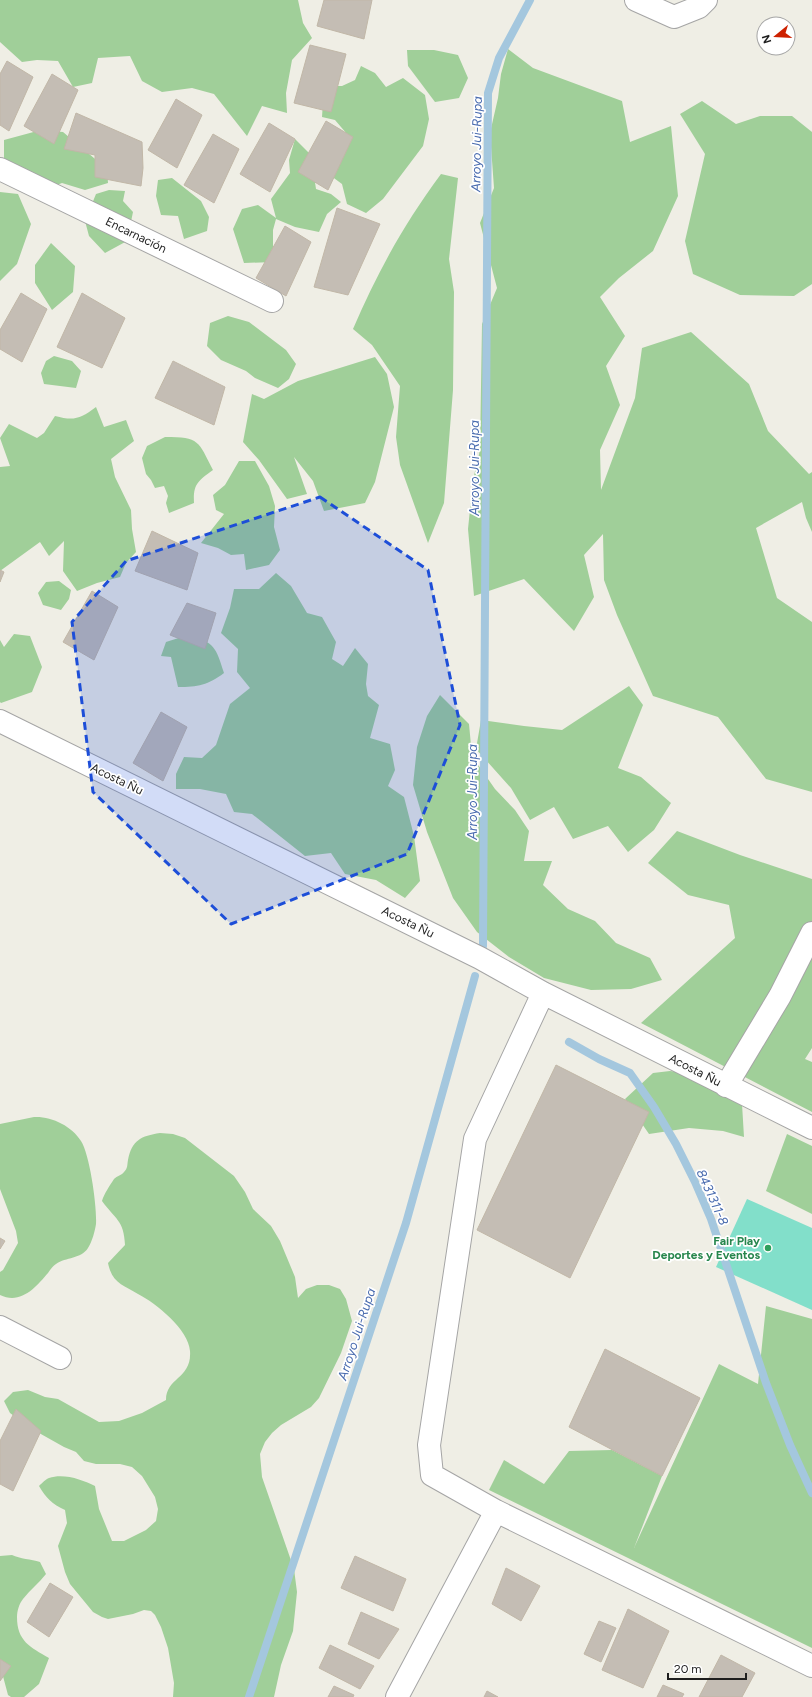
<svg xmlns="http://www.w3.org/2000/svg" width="812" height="1697" font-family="Figtree,sans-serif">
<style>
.forest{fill:#a0cf99}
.pitch{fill:#82dfca}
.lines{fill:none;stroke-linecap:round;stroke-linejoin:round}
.stream{stroke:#a4c7de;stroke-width:8}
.building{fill:#c4bdb4;stroke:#c1b7a7}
.minor-casing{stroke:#a5a5a5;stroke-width:24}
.minor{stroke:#fff;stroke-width:22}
.marked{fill:#1d4ed8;fill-opacity:0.2;stroke:#1d4ed8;stroke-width:3;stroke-dasharray:8 5;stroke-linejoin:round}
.leisure-dot{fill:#2e9e5b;stroke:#fff;stroke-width:1.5}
.labels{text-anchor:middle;stroke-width:3.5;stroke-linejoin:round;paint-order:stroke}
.street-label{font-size:12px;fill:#1e1e1e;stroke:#fff}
.leisure-label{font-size:12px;font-weight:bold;fill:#27864d;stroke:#fff;text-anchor:end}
.water-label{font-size:13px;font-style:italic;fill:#4a6caf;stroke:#fff}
</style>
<rect width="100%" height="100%" fill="#efeee5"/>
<path class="forest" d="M0,0h298l5,23 9,15 -20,22 -6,33 1,20 -25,-7 -15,30 -33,-42 -22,-6 -30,4 -20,-11 -12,-25 -32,2 -6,25 -19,4 -15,-26 -21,-1 -15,2 -22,-20z
M508,49l25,19 89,33 8,41 41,-16 7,70 -25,55 -34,27 -19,19 25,39 -19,30 14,39 -20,45 1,40 34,-92 7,-50 49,-16 58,52 19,47 41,43 3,-2v60l-6,-14 -4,-16 -46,26 21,70 35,24v170l-46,-13 -48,-62 -65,-21 -36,-81 -13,-35 -1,-46 -19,21 10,42 -20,34 -50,-52 -50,17 -6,-67 5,-49 7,-30 2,-126 15,-36 -17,-65 14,-35 -4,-55 8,-35 3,-24z
M407,50h27l24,5 10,23 -9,20 -24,4 -27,-36z
M361,66l14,7 11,14 17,-9 22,17 4,24 -6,27 -40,53 -17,14 -19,-9 -5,-20 -15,-11 11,-32 9,-7 -12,-14 -13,-3 1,-15 4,-16h15l13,-6z
M702,101l34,23 24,-8h32l20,16v152l-18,12 -54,-1 -47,-21 -8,-33 20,-87 -25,-40z
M41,130l22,2 44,37 1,14 -23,7 -23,-7 -18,7 -40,-30v-20z
M295,139l18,18v12l3,20 15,5 10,8 -14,12 -8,18 -24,-5 -19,-8 -3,11v32l-29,1 -11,-34 9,-20 16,-4 18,13 -5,-19 19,-26 -1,-13z
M441,174l17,4 -9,81 5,33 -1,98 -9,113 -16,40 -28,-78 -4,-28 4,-51 -28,-41 -19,-16c25,-58 51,-105 88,-155z
M172,178l29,23 8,16 -2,14 -23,8 -6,-23 -17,-1 -5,-19 2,-16z
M109,190l16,1 -2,10 10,11 -6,29 -22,12 -16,-17 -4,-15 11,-27z
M0,192l18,2 13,30 -14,40 -17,17z
M51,243l24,23 -2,26 -21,18 -17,-27v-18z
M228,316l21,6 37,28 10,14 -7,15 -11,9 -23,-10 -9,-7 -25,-11 -14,-14 3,-23z
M54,356l18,5 9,10 -5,17 -32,-4 -3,-11 5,-12z
M375,357l12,17 7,33 -19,75 -10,21 -41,8 -11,-30 -19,-24 13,37 -20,5 -28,-39 -16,-18 9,-48 12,5 34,-18z
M96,407l8,20 22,-7 8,21 -23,18 4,18 16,33 1,19 4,23 -10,11 -6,14 -23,6 -20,8 -14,-20 1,-30 -15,15 -9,-14 -40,29v-104l10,-1 -10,-28 9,-14 28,14 7,-5 11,-17c19,5 25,3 41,-9z
M165,437c35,0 33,4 48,33 -15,11 -20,14 -19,33l-25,10 -3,-10 2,-7 -4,-10 -9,2 -4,-8 -5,-6 -4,-16 5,-12z
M239,461h16l14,25 6,20 -1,21 6,23 -11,15 -23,5 -2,-16 -13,1 -13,-7 -17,-5 23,-29 -8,-4 -3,-15 12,-10z
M276,573l15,13 16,27 15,4 14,25 -4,17 11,7 12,-18 13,16 -2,20 2,12 11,9 -9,33 20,6 5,26 -7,16 16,11 10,39 6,45 -15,17 -29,-18 -31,-6 -14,-21 -26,3 -53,-42 -18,-2 -8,-18 -26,-5h-24v-15l8,-17 18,1 14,-13 14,-41 20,-16 -13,-16 1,-23 -17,-16 9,-25 4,-19h25z
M59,581l12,9 -2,9 -8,11 -18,-5 -5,-12 8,-11z
M14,634l16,2 12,31 -10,25 -31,11 -1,-1v-62l4,7z
M188,635c27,7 28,13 36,38 -16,12 -26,14 -46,14l-7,-30 -10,-1 5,-14z
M629,686l14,19 -25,63 23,9 30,26 -17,27 -26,22 -20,-26 -35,13 -19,-32 -24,13 -19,-32 -35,-39 5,-29 43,6 38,4z
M440,695l29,29 3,32 23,33 20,21 14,21 -5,30h28l-9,24 25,24 27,12 21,22 34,15 12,22 -31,9 -40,1 -47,-12 -35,-21 -32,-25 -24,-34 -26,-66 -14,-47 4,-38 10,-31z
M677,831l63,24 72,24v169l-7,11 7,3v50l-171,-89 94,-85 -6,-33 -41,-10 -40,-32z
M670,1071l37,5 35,28 2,33 -21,-6 -34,-3 -40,6 -24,-35 28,-26z
M34,1117c17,-1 38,9 47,24 9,14 16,66 15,83 -1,7 -4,18 -8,24 -7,11 -22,9 -32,16 -3,2 -6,6 -8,9 -12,14 -27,32 -48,22v-23l3,-2 15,-27 -2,-12 -16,-42v-65z
M160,1133l13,1 12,4 49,38 11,16 8,17 18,17 9,15 15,36 3,21 8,-9 11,-4h12l11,4 6,10 6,22 -11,32 -22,45 -8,9 -30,18 -9,8 -7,9 -5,12 2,23 32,92 3,23 -4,39 -12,34 -7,32h-101l1,-14 -6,-35 -7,-21 -6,-12 -4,-4 -7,-1 -11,4 -25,5 -6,-2 -9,-5 -23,-28 -5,-12 -7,-26 9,-23 -2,-13c-13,-6 -19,-12 -26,-24 3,-3 7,-7 10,-8 15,-5 34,2 46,8l4,23 13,32h12l22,-11 10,-9 2,-12 -3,-12 -13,-21 -10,-9 -12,-3h-24l-12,-3 -8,-9 -12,-5 -32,-18 -22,-16 -6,-12 9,-9 15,-2 17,7 13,2 41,23 20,-1 23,-8 24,-13c0,-23 26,-21 24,-49 -1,-21 -34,-48 -52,-57 -15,-9 -26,-11 -30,-31l17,-18c-1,-25 -10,-26 -23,-44 2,-7 8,-16 12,-22 3,-3 8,-4 10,-7 4,-4 3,-7 4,-12 4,-20 13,-24 32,-27z
M787,1134l25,12v68l-46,-23z
M766,1306l46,13v329l-323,-158 15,-30 40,24 25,-33 43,-1 50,26 -28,72 85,-184 39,20z
M12,1555c8,4 19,4 28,7l6,12c-7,9 -16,16 -23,25 -4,5 -6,12 -6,18 0,24 13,30 32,41l-10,26 -15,13h-13l-3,-2 -8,-30v-109z"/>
<path class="pitch" d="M747,1199l65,29v82l-96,-43z"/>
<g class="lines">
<path class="stream" d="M483,946l5,-853 11,-35 31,-58
M569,1042l30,17 31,14 24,34 22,37 19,38 16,37 55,164 24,62 22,48
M249,1697l157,-474 69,-247"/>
</g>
<path class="building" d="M324,0h48l-8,39 -47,-13z
M310,45l36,9 -15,58 -37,-9z
M7,61l26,16 -24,54 -9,-6v-51z
M52,74l26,16 -24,54 -30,-18z
M176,99l26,16 -25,53 -29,-18z
M76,113l66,29 1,26 -2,18 -46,-9v-22l-31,-6z
M326,121l27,16 -25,53 -30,-18z
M269,123l26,16 -25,53 -30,-18z
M213,134l26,15 -25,54 -30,-18z
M337,208l43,16 -32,71 -34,-8z
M285,226l26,16 -25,54 -30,-18z
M21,293l26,16 -25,53 -22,-13v-19z
M82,293l43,25 -23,50 -45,-21z
M173,361l52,26 -11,38 -59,-27z
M152,531l46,22 -11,37 -52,-19z
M0,570l4,2 -4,10z
M92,591l26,16 -24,53 -31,-18z
M187,603l29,10 -11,36 -35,-14z
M161,712l26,15 -24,54 -30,-18z
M556,1065l93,47 -79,166 -93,-48z
M0,1238l5,3 -5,8z
M605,1349l95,49 -38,78 -93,-49z
M16,1409l25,22 -28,60 -13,-7v-43z
M355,1556l51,23 -13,32 -52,-23z
M506,1568l34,18 -19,35 -29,-17z
M50,1583l23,14 -24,40 -22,-15z
M628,1609l41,22 -26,57 -41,-18z
M361,1612l38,17 -20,30 -31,-15z
M599,1621l17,7 -15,34 -17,-8z
M330,1645l44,21 -14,23 -41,-21z
M721,1655l34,18 -13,24h-43z
M0,1659l11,7 -11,15z
M663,1685l21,9 -2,3h-25z
M334,1686l20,9 -1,2h-25z
M487,1691l11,6h-14z"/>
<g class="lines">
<defs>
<path id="minor" d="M636,0l38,17 25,-10 7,-7
M0,169l272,132
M0,721l480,237 63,35 269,135
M726,1086l54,-90 32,-63
M0,1327l60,31
M496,1511l316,155
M397,1697l99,-186 -64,-36 -3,-30 46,-306 68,-146"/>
</defs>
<use href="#minor" class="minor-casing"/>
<use href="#minor" class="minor"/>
</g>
<path class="marked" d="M320,497l108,73 32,155 -53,129 -176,70 -138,-132 -21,-170 54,-61z"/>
<circle class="leisure-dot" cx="768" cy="1248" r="4"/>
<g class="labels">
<g class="street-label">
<text transform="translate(136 235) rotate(26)" y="4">Encarnación</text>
<text transform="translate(117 779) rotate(26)" y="4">Acosta Ñu</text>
<text transform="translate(408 922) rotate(26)" y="4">Acosta Ñu</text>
<text transform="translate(695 1070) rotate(27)" y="4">Acosta Ñu</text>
</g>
<g class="leisure-label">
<text x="760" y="1245">Fair Play<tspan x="760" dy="14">Deportes y Eventos</tspan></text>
</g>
<g class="water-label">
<text transform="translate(476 144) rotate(-89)" y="5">Arroyo Jui-Rupa</text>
<text transform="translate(474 468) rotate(-90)" y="5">Arroyo Jui-Rupa</text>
<text transform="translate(472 792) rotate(-90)" y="5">Arroyo Jui-Rupa</text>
<text transform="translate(713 1197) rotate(66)" y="5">8431311-8</text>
<text transform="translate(356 1334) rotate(-72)" y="5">Arroyo Jui-Rupa</text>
</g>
</g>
<g transform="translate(776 36) rotate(252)"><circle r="19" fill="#ffffff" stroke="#a5a5a5"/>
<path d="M0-3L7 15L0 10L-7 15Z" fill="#cd2100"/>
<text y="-6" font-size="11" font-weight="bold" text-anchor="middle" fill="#1e1e1e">N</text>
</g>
<path d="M668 1673v6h78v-6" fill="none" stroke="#1e1e1e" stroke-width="2"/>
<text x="674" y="1673" font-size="12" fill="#1e1e1e" stroke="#ffffff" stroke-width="3" paint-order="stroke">20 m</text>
</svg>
